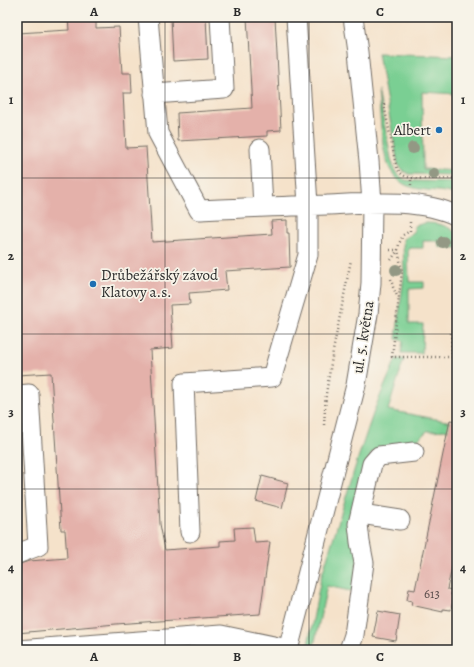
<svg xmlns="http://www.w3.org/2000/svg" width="474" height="667" font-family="Alegreya,serif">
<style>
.green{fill:#7acf93;stroke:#527d5f}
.building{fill:#e4b1aa}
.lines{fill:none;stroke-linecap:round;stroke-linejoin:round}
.minor-casing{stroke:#726b63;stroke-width:21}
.path{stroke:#726b63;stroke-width:2.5;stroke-dasharray:1 3;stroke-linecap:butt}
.minor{stroke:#fff;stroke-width:19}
.tree{fill:#939884}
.grid{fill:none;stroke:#2b2b2b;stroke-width:1;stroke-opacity:0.55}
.poi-dot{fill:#1f6fb2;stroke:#f7f3e8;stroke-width:1.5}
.labels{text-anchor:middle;stroke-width:3.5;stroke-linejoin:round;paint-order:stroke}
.number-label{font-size:13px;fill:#594c4b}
.poi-label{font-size:15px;fill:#2b2b2b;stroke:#f7f3e8;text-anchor:end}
.street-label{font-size:15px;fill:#2b2b2b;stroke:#f7f3e8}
.neatline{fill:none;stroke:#2b2b2b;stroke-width:1.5}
.grid-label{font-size:13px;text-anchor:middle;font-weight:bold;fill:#2b2b2b}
</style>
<rect width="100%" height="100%" fill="#f7f3e8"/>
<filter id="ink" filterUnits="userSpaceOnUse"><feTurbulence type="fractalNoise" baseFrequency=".025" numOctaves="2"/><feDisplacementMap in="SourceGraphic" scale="8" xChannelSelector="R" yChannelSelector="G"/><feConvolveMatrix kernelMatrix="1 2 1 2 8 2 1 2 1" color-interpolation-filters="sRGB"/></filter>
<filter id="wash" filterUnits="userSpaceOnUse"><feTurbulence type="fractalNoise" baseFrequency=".012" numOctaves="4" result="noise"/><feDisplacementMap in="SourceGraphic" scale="16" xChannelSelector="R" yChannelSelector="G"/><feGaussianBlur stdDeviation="0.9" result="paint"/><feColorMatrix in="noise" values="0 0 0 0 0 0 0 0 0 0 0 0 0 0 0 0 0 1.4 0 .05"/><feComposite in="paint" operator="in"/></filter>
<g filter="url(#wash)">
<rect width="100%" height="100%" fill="#f5e2ca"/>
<path class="green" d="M378,53l79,3v38l-35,-2 1,77 34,2v4l-48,-1 -6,-3 -5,-7z
M378,90l13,69 4,12 3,4 7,5 10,1 42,1v13c-16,-6 -31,-3 -46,-8 -9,-2 -18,-11 -22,-20 -8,-18 -9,-56 -11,-77z
M425,223c12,0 23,2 32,11v14l-18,-1 -1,-6h-15v7h-15l1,34h15v6l-15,1v35h14l-1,29h-21l2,-12 -7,-2 8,-64 -1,-36 11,-7v-6z
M396,359h8l-16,51 69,13v9l-9,-2 -21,1 -16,15 -40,7 -16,139 -28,-6 -14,64h-6l14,-72 36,-117 18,-53z"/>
<g id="blocks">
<path class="building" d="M68,17h28v11l23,-1 3,46h9l1,20h-9l3,55 20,-1 6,95 120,-8 -1,-13 16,-1v13h2l1,34 -65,4 2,19 -38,3 1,11 -20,1 3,43 -23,2 10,174 5,26 55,-4v-5l15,-1 -1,-12 19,-1 2,16 15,-1 -10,72 -144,10 -99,9v-68l12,-4 38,-3 -2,-28h-4l-10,-157 -34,2v-342l52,-3z
M171,17h35l2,42 -35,2z
M247,17h28l6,113 -14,1v5l-89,5 -1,-28 75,-5z
M450,420l7,1v138h-3l-7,30 5,1 -1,5 3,1 -3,14 -8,-1v3l-32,-7 1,-4 -5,-1 2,-11 6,1z
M262,476l26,7 -6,25 -26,-7z
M378,611l22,4 -4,26 -23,-4z"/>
</g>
</g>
<g filter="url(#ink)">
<use href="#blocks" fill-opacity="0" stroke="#726b63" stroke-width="1"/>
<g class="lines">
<defs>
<path id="minor" d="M148,17l10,116 41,77c43,-2 85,-4 128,-5 40,-2 94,-7 130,11
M154,94l70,-5 -4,-72
M260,149l3,58
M17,395l12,-1 9,152 -21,8
M361,514l39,6
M190,532l-6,-149 88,-6 36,-122v-50l-12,-188
M17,650l204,-15 67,14
M288,650l68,-265 12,-71 3,-31 1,-80 -3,-42 -11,-109 -5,-35
M349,650l5,-15 10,-72 -4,-21 -2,-18 14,-60 7,-8 35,-4"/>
</defs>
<use href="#minor" class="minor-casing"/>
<path class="path" d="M384,104l11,57c2,6 3,11 8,14 8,6 43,3 54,3
M411,185v-7
M410,222v9l-7,4 -4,9 -1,6 4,21 -10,86h60l-1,-26 6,-1
M390,250h8
M391,260l7,-10
M391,279l2,8 5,11
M452,357h5
M324,425l2,-31 7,-43 18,-91"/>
<use href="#minor" class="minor"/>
</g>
<g class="tree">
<circle cx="413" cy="148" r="6"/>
<circle cx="434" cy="174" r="6"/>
<circle cx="443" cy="242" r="6"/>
<circle cx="396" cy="270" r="6"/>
</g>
</g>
<path class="grid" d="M165,17v633M309,17v633M17,178h440M17,334h440M17,489h440"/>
<g class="poi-dot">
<circle cx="439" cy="130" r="4"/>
<circle cx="93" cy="284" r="4"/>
</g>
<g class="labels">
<g class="number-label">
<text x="432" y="598">613</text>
</g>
<g class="poi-label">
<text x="431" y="135">Albert</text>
<text x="101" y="280" text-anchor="start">Drůbežářský závod<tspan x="101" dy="17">Klatovy a.s.</tspan></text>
</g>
<g class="street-label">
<text transform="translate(363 337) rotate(-81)" y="5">ul. 5. května</text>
</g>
</g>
<rect width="474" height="667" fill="none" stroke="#f7f3e8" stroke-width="44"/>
<rect x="22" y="22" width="430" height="623" class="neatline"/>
<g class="grid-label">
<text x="94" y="16">A</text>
<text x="237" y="16">B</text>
<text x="380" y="16">C</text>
<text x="11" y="104">1</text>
<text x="463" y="104">1</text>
<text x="11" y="260">2</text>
<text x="463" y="260">2</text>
<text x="11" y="416">3</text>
<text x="463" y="416">3</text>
<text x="11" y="572">4</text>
<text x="463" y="572">4</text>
<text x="94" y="661">A</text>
<text x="237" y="661">B</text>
<text x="380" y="661">C</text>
</g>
</svg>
